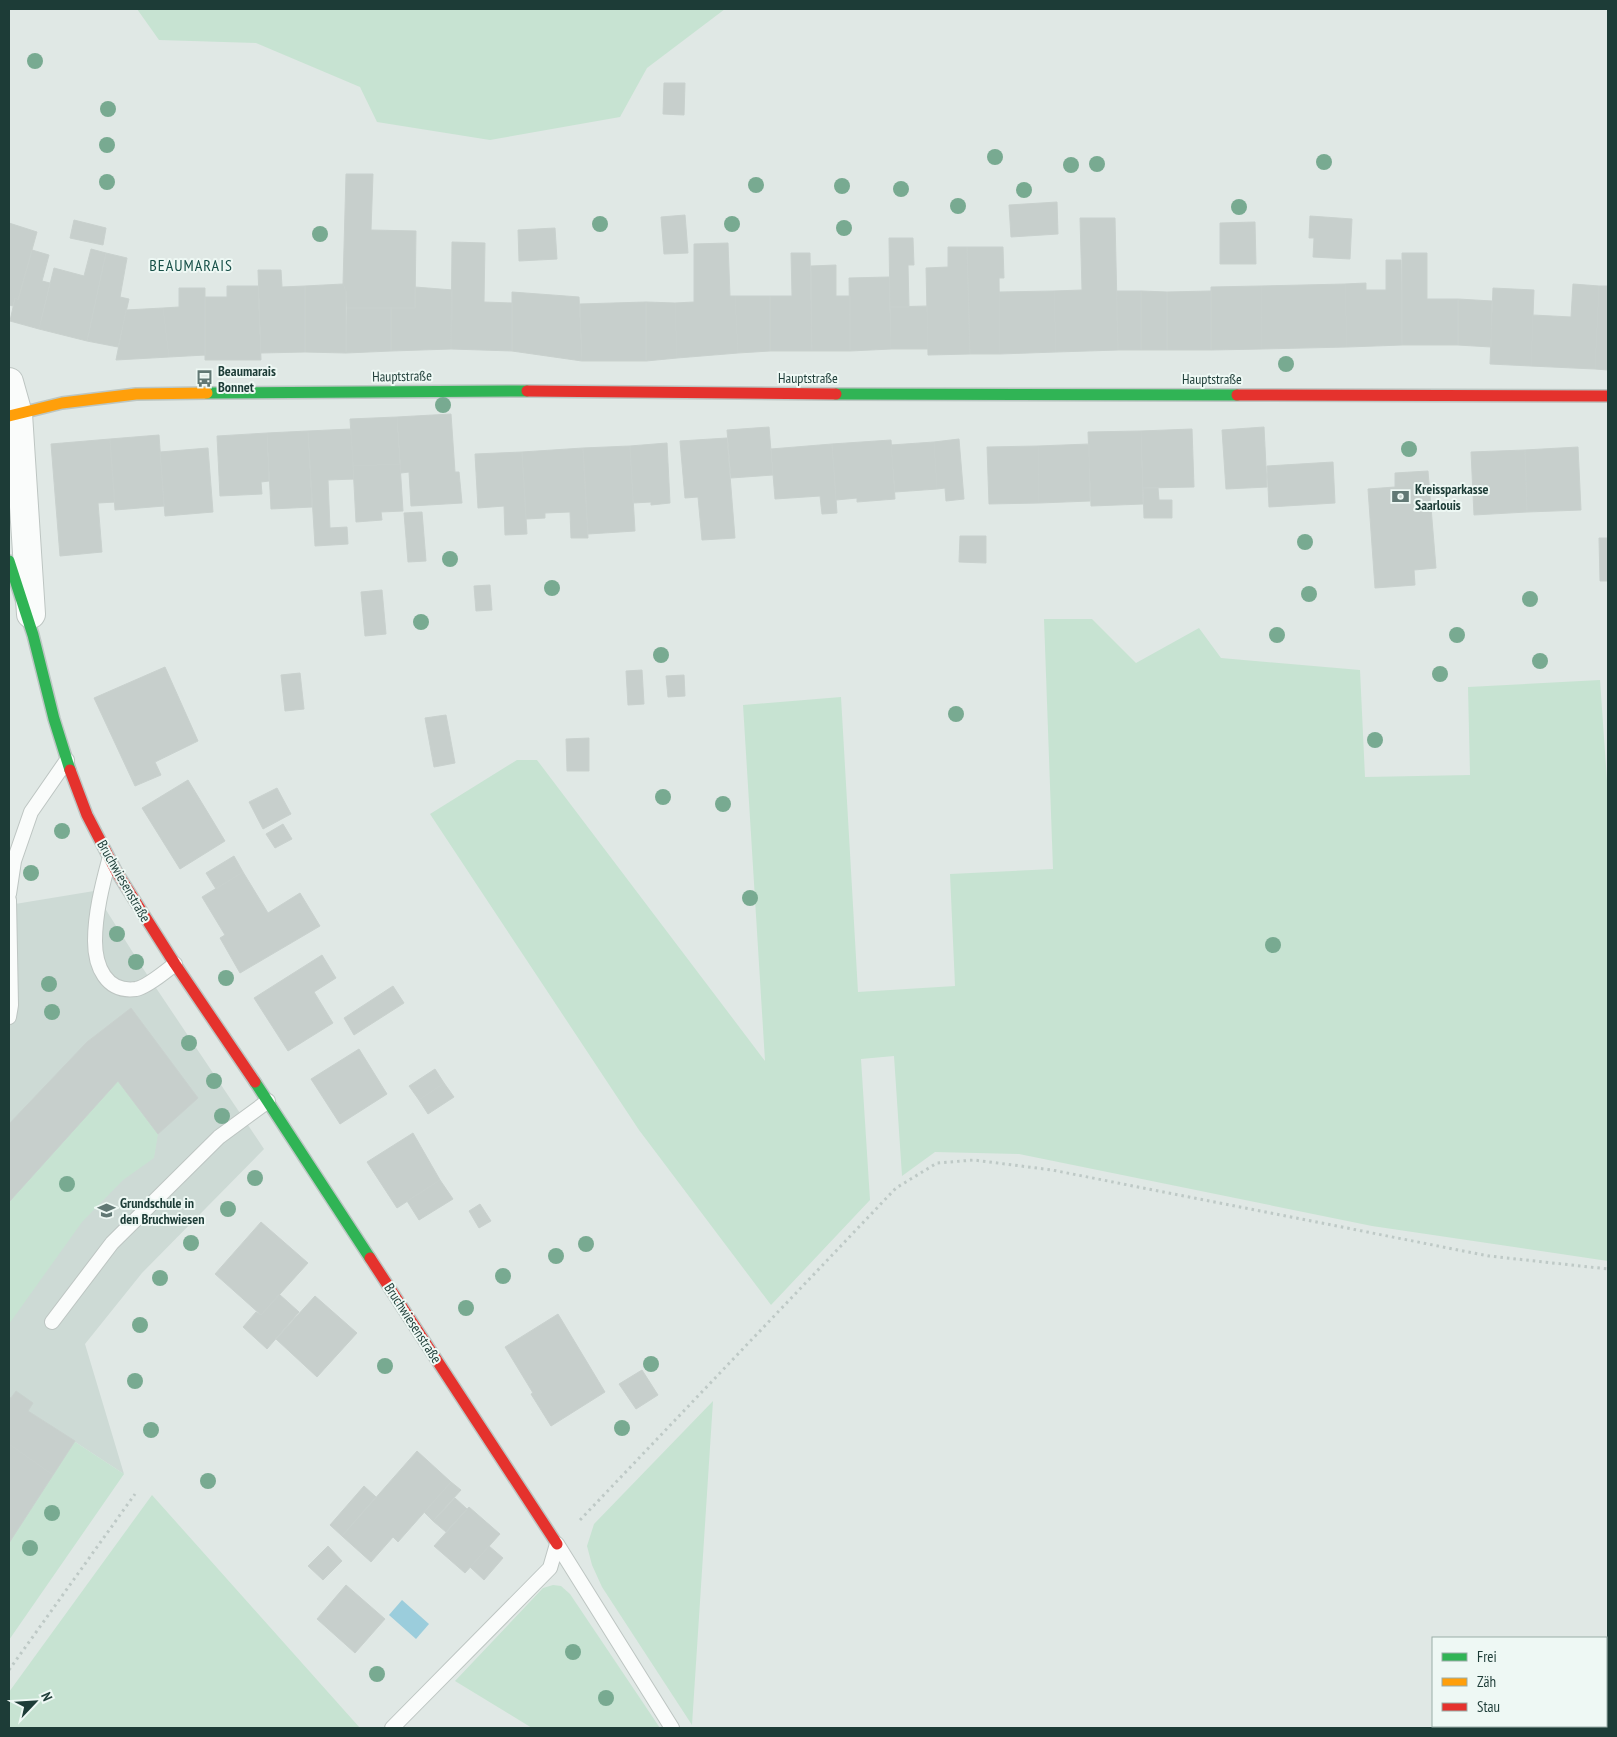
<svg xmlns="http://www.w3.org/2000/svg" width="1617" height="1737" font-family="'PT Sans Narrow',sans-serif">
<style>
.built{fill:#cddad5}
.green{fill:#c7e3d2}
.water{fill:#9bcddc}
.building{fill:#c7cfcc;stroke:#c9d1ce}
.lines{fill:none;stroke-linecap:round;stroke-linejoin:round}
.lane-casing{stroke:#bdc5c2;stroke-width:16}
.street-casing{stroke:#bdc5c2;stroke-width:30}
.fast-casing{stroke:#bcc6c3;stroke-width:14}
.slow-casing{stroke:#bcc6c3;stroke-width:14}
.jam-casing{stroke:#bcc6c3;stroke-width:14}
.path{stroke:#bec9c6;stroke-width:3;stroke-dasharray:2.5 4;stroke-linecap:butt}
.lane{stroke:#fafcfb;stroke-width:14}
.street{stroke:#fafcfb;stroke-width:28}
.fast{stroke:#30b455;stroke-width:11}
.slow{stroke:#ff9f0a;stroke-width:11}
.jam{stroke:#e5322d;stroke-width:11}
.tree{fill:#78aa91}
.labels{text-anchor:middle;stroke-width:4;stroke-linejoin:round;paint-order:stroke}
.poi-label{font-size:14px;font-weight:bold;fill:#1d3c37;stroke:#eef8f4;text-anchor:start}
.street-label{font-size:14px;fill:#1d3c37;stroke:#eef8f4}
.quarter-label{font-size:16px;letter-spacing:1px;fill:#175048;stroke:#eef8f4}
</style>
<rect width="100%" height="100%" fill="#e0e8e5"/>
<path class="built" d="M94,891l50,79 120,179 -122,124 -57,71 39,130 -96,-63 -12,-20 -5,7 -2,-1v-492z"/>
<path class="green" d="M137,9h588l-78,59 -27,49 -130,23 -113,-18 -17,-35 -104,-44 -97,-3z
M1044,619h48l44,44 63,-35 22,30 139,12 5,107 105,-2 -2,-88 132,-7 8,115v466l-236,-35 -353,-72 -84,-2 -33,24 -8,-120 -33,3 9,141 -99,105 -132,-175 -209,-316 87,-54h20l228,301 -22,-356 98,-8 17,295 97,-6 -5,-112 103,-5z
M118,1081l40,53 -4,24 -31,22 -41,42 -73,102v-122z
M16,1391l17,12 -5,8 96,63 -115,166v-243l2,1z
M713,1401l-21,324 -90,-138 -10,-22 -5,-19 7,-22z
M152,1495l208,233h-351v-36z
M553,1585l8,1 9,8 90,134h-128l-77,-47 88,-93z"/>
<path class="water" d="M402,1600l27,24 -13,15 -27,-24z"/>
<path class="building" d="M664,83h21l-1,32 -21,-1z
M346,174h27l-2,56 45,1 -1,77h-68l-1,-17 -3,-7z
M1057,202l1,32 -47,3 -2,-32z
M685,215l3,38 -24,1 -3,-37z
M1310,216l42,3 -2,40 -37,-2 1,-19h-5z
M1080,218h35l3,132 -62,2 -2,-61 28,-1z
M74,220l32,8 -3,17 -33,-7z
M1255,222l1,42h-36v-41z
M9,223l28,9 -19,68 -3,-2 -2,8 -4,-1z
M555,228l2,31 -38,2 -1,-31z
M889,238h24l1,27h-6l1,42h-19z
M452,242l33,1 -1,59 28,1v48l-61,-2z
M728,243l2,53h5l3,57 -61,5 -2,-55 19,-1v-58z
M948,247h19l3,107 -42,1 -2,-87 22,-1z
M967,247h36l1,31h-5l1,76h-30z
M91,249l15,4 -19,88 -48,-12 15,-61 30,8z
M32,250l17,5 -7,26 8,2 -11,46 -29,-8 5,-23 3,2z
M106,253l21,5 -7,39 9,2 -11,48 -31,-6z
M791,253h19l2,98h-42v-55h22z
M1402,253h25v46h31v46h-56z
M1386,260h15l1,85 -55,2 -2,-63 21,-1v7h20z
M836,265v31h14v55h-38l-1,-85z
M258,270h23l1,17 23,-1v66l-44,1z
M889,277l2,72 -41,2 -1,-73z
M343,284l3,7v62l-41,-1v-66z
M1345,284l2,63 -85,2 -1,-63z
M1573,284l26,2 -4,83 -64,-3 2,-51 38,2z
M227,286h31l3,74h-56v-63h22z
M1261,286l1,63 -51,1v-63z
M1599,286h9v84l-13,-1z
M415,287l38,3 -2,59 -60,2v-44l24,1z
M179,288h26v67l-36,2 -6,-49 16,-1z
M1493,288l41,2 -3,76 -41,-2z
M1054,291l2,61 -56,2 -1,-62z
M1116,291h25v59h-23z
M1141,291l26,1v58h-26z
M1211,291v59h-44v-58z
M512,292l67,5 3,64 -70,-10z
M735,296h35v55l-32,2z
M1458,299l34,2 -1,46 -33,-2z
M646,302l29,1 2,55 -31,3z
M646,302v59h-64l-2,-57z
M927,306l1,43h-37l-1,-42z
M391,307v44l-45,2 1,-45z
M163,308l6,49 -53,3 10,-50z
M451,414l4,58h4l3,31 -51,3 -2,-34 -8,1 -4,-56z
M397,417l3,47 -47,2 -3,-47z
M769,427l4,48 -42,3 -4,-48z
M1264,427l3,60 -41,2 -4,-59z
M351,429l3,50 -26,1 2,48 17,-1 1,17 -33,2 -7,-115z
M1192,429l2,58 -51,1 -2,-57z
M308,431l4,76 -41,2 -4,-76z
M1141,431l2,73 -52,2 -3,-74z
M267,433l2,48 -8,1 1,12 -42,2 -3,-60z
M159,435l5,71 -49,4 -5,-71z
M727,438l8,100 -33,2 -4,-43 -13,1 -5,-57z
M110,439l5,63 -17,1 4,49 -42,4 -9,-112z
M959,439l5,60 -18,2 -1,-13 -8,1 -3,-47z
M891,440l4,59 -38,3v-4l-21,2 -4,-56z
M934,442l3,47 -42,3 -4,-47z
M667,443l3,60 -19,2v-3l-18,1 -3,-57z
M832,444l5,69 -15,1 -2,-18 -45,3 -4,-50z
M1089,444l1,57 -51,2 -1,-57z
M630,446l5,85 -47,3 -5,-86z
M1038,446l1,57 -50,1 -2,-57z
M1578,447l3,63 -54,2 -2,-62z
M208,448l5,64 -48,4 -5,-64z
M583,448l5,90h-17l-1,-26 -25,1v5l-19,1 -4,-67z
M1525,450l2,62 -53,3 -3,-63z
M522,452l5,82 -22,1 -1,-29 -26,2 -3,-54z
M1333,462l2,41 -66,4 -2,-41z
M400,464l3,47 -22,1 1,8 -26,2 -3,-56z
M1428,471l8,97 -22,2 1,15 -40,3 -7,-99 27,-2v-14z
M1143,488h15l1,12h13v18h-28z
M422,512l4,49 -18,1 -4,-49z
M960,536h26v27l-27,-1z
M1599,538h9v43h-8z
M490,585l2,25 -16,1 -2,-25z
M382,590l4,44 -21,2 -4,-44z
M165,667l33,74 -43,21 6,13 -26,11 -41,-88z
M642,670l2,34 -16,1 -2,-34z
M300,673l4,36 -19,2 -4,-36z
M684,675l1,21 -17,1 -2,-21z
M446,715l9,48 -21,4 -9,-49z
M589,738v33h-22l-1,-32z
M188,780l37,61 -45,28 -38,-61z
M277,788l14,26 -28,15 -14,-27z
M283,824l9,15 -17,9 -9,-14z
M234,856l9,16 -27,17 -10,-16z
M243,872l25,41 32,-20 20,33 -80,47 -20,-35 5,-3 -23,-38z
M322,955l14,23 -22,14 19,31 -45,28 -34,-53z
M393,986l11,17 -50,32 -10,-17z
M131,1008l67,90 -40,36 -40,-53 -109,121v-78l78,-82z
M359,1049l28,45 -47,30 -29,-45z
M435,1069l9,14 -25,17 -10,-14z
M444,1083l10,14 -26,17 -9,-14z
M413,1133l27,47 -43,28 -30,-46z
M440,1180l13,19 -34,21 -12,-19z
M480,1204l11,17 -12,7 -10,-17z
M261,1222l47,41 -47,52 -46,-41z
M279,1294l20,18 -32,37 -24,-22 13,-15 5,3z
M315,1296l42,37 -40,44 -41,-38z
M558,1314l47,78 -54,34 -20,-32 2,-1 -28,-46z
M642,1370l16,25 -22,14 -17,-25z
M16,1391l17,12 -5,8 47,30 -22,34 -44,-31v-47l2,1z
M9,1444l44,31 -44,68z
M417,1451l34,31 -53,60 -5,-5 -22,25 -29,-26z
M451,1482l10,8 -28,31 -9,-9z
M364,1486l12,11 -34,39 -12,-11z
M455,1498l12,11 -21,23 -13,-11z
M469,1507l31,27 -35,39 -31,-27z
M328,1546l14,15 -19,19 -15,-14z
M489,1546l14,12 -19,22 -14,-13z
M346,1585l39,34 -30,34 -38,-34z"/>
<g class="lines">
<defs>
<path id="lane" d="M109,860c-7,26 -14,54 -14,81 0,25 11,52 41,48 11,-2 30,-18 39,-25
M9,894l5,-33 17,-49 36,-52
M9,900l2,105 -2,12
M52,1322l60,-79 107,-106 49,-36
M557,1544l115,184
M392,1728l158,-160 7,-24"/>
<path id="street" d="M9,382l9,32 13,200"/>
<path id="fast" d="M207,393l320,-2
M836,394l401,1
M9,561l24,74 21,84 16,51
M255,1082l115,176"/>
<path id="slow" d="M9,416l53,-13 74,-9 71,-1"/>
<path id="jam" d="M527,391l309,3
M1237,395l371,1
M70,770l17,45 29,56 59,93 80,118
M370,1258l187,286"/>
</defs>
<use href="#lane" class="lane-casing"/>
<use href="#street" class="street-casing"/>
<use href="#fast" class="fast-casing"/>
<use href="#slow" class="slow-casing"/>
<use href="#jam" class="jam-casing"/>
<path class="path" d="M580,1520l316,-332 41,-25 37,-3 78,10 437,86 119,13
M9,1670l126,-176"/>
<use href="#lane" class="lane"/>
<use href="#street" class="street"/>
<use href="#fast" class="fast"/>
<use href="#slow" class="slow"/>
<use href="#jam" class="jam"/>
</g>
<g class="tree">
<circle cx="35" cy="61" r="8"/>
<circle cx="108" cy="109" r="8"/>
<circle cx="107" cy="145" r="8"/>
<circle cx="995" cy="157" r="8"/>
<circle cx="1324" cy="162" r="8"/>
<circle cx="1097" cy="164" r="8"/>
<circle cx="1071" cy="165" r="8"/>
<circle cx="107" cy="182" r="8"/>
<circle cx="756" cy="185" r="8"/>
<circle cx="842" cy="186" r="8"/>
<circle cx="901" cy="189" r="8"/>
<circle cx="1024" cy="190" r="8"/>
<circle cx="958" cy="206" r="8"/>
<circle cx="1239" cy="207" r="8"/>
<circle cx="600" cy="224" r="8"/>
<circle cx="732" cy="224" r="8"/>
<circle cx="844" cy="228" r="8"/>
<circle cx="320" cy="234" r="8"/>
<circle cx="1286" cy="364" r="8"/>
<circle cx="443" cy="405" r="8"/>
<circle cx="1409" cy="449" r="8"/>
<circle cx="1305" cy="542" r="8"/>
<circle cx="450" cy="559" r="8"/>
<circle cx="552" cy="588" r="8"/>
<circle cx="1309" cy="594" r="8"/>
<circle cx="1530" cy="599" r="8"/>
<circle cx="421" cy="622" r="8"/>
<circle cx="1277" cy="635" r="8"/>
<circle cx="1457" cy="635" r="8"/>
<circle cx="661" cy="655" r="8"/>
<circle cx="1540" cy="661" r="8"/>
<circle cx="1440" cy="674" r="8"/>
<circle cx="956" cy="714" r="8"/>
<circle cx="1375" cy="740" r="8"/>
<circle cx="663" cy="797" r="8"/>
<circle cx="723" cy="804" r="8"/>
<circle cx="62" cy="831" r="8"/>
<circle cx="31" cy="873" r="8"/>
<circle cx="750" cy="898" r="8"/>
<circle cx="117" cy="934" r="8"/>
<circle cx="1273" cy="945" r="8"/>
<circle cx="136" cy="962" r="8"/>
<circle cx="226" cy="978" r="8"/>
<circle cx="49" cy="984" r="8"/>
<circle cx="52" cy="1012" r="8"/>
<circle cx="189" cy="1043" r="8"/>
<circle cx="214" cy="1081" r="8"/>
<circle cx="222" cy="1116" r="8"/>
<circle cx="255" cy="1178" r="8"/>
<circle cx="67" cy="1184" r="8"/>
<circle cx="228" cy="1209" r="8"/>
<circle cx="191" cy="1243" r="8"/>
<circle cx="586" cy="1244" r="8"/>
<circle cx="556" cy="1256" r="8"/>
<circle cx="503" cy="1276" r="8"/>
<circle cx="160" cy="1278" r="8"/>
<circle cx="466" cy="1308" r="8"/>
<circle cx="140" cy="1325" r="8"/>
<circle cx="651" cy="1364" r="8"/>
<circle cx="385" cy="1366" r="8"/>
<circle cx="135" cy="1381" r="8"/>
<circle cx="622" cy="1428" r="8"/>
<circle cx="151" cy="1430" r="8"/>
<circle cx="208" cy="1481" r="8"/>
<circle cx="52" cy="1513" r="8"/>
<circle cx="30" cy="1548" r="8"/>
<circle cx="573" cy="1652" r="8"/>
<circle cx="377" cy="1674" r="8"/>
<circle cx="606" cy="1698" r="8"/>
</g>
<defs>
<symbol id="bus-bare" viewBox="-9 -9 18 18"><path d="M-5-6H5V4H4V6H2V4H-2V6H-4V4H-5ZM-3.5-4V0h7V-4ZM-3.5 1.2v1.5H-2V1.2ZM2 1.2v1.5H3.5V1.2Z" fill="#617874" stroke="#eef8f4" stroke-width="2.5" paint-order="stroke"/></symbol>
<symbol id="bank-bare" viewBox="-9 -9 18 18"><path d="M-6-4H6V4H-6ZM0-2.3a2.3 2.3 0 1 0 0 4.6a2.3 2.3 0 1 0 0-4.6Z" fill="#617874" stroke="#eef8f4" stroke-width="2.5" paint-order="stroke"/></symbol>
<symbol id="school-bare" viewBox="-9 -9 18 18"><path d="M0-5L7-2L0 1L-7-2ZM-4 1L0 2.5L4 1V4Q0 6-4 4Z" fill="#617874" stroke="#eef8f4" stroke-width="2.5" paint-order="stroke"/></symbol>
</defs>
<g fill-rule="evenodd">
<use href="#bus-bare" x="192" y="366" width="25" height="25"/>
<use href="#bank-bare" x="1388" y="484" width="25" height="25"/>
<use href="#school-bare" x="94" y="1198" width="25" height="25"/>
</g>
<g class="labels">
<g class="poi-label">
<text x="218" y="376">Beaumarais<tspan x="218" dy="16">Bonnet</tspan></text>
<text x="1415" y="494">Kreissparkasse<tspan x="1415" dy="16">Saarlouis</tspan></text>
<text x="120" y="1208">Grundschule in<tspan x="120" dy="16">den Bruchwiesen</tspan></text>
</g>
<g class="street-label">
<text transform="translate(402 376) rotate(-1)" y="5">Hauptstraße</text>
<text x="808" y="383">Hauptstraße</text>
<text x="1212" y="384">Hauptstraße</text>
<text transform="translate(124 881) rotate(60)" y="5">Bruchwiesenstraße</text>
<text transform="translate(413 1323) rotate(57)" y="5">Bruchwiesenstraße</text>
</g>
<g class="quarter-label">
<text x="191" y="271">BEAUMARAIS</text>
</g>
</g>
<rect width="1617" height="1737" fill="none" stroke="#1d3c37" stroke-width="20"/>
<rect x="1432" y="1637" width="175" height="90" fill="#eef8f4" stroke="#9aada8"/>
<rect x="1442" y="1653" width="25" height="8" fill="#30b455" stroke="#9aada8"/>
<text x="1477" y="1662" font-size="15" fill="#1d3c37">Frei</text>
<rect x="1442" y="1678" width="25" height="8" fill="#ff9f0a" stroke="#9aada8"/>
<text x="1477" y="1687" font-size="15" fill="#1d3c37">Zäh</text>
<rect x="1442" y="1703" width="25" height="8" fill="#e5322d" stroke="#9aada8"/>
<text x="1477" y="1712" font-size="15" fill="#1d3c37">Stau</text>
<g transform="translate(35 1702) rotate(65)" stroke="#eef8f4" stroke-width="4" paint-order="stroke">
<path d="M0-4L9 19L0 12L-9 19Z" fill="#1d3c37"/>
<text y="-8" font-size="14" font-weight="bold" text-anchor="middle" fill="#1d3c37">N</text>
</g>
</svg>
